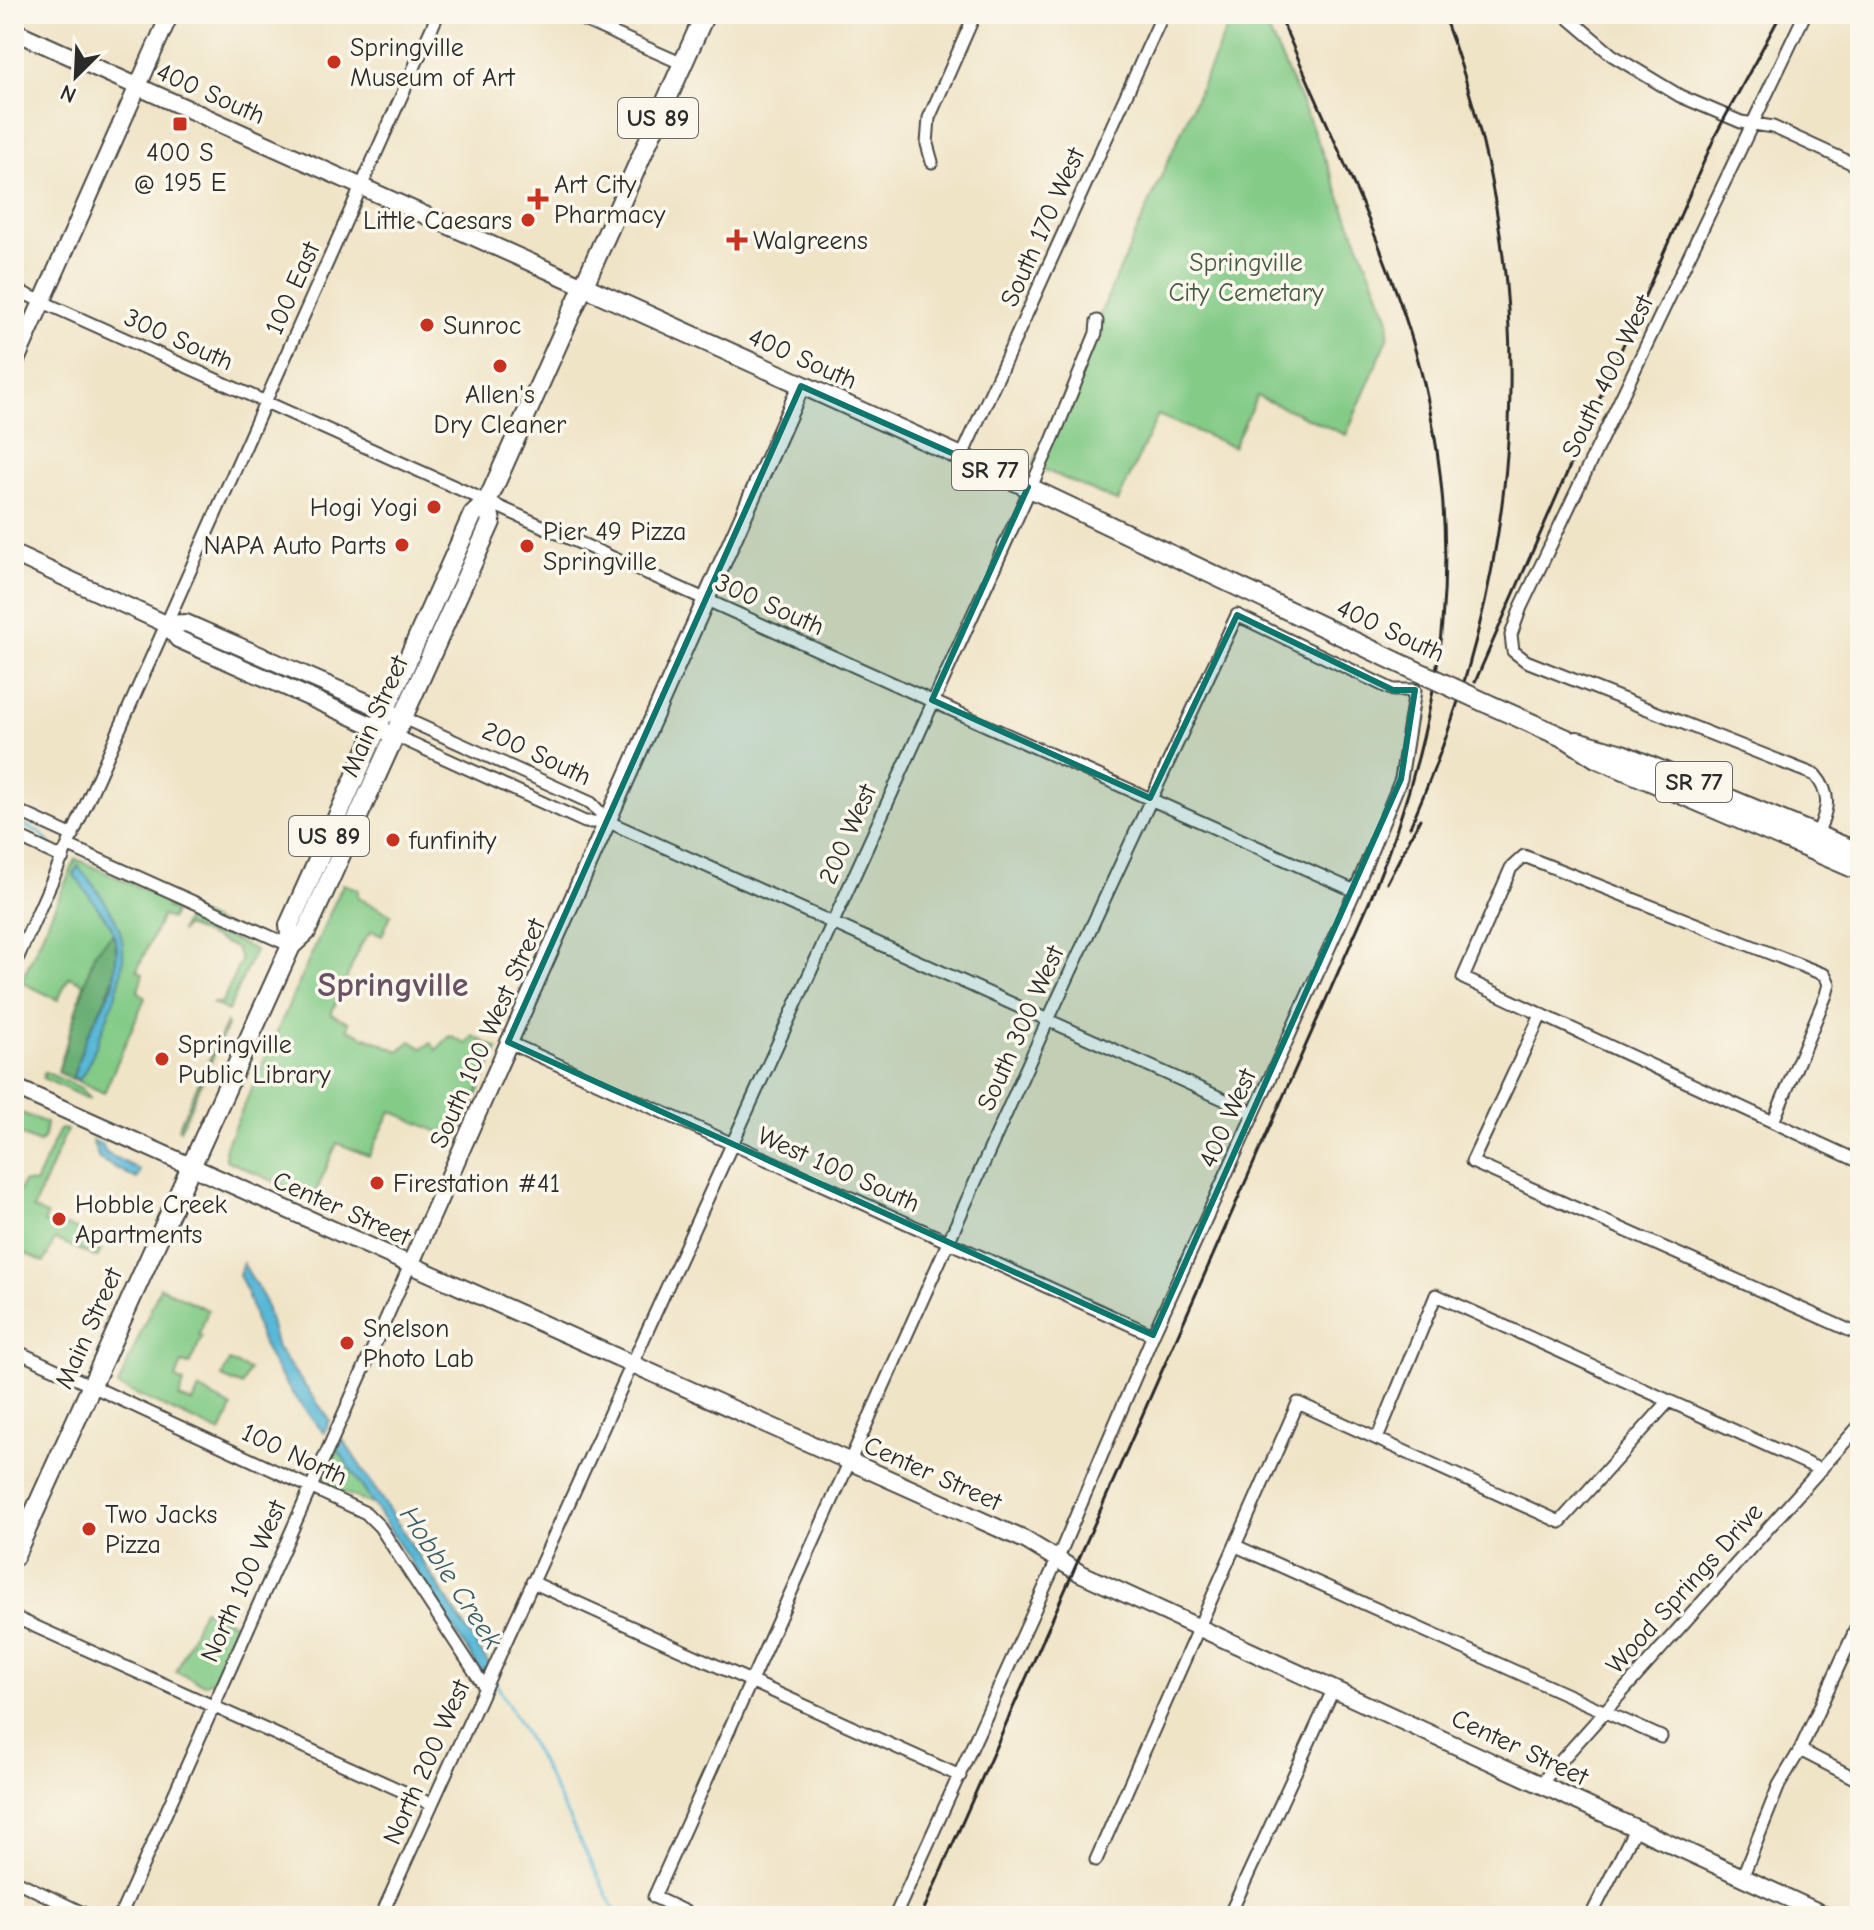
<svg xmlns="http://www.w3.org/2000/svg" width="1874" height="1930" font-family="'Comic Neue',sans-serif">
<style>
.green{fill:#83cb87;stroke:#577b59;stroke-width:2}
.forest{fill:#6aaf74;stroke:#4a6d50;stroke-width:2}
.water{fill:#58b8d7;stroke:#427281;stroke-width:2}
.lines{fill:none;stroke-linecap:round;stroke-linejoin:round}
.stream{stroke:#58b8d7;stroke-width:3}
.street-casing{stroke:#494742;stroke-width:15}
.secondary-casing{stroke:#494742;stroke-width:20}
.primary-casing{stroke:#494742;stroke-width:22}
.street{stroke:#fff;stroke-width:11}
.secondary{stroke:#fff;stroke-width:16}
.primary{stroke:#fff;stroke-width:18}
.rail{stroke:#2b2b2b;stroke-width:3}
.primary-bridge-casing{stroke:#494742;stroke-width:22;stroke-linecap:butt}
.primary-bridge{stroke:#fff;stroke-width:18}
.marked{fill:#0f766e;fill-opacity:0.2;stroke:#0f766e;stroke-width:6;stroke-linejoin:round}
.poi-dot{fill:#c8321e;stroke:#fbf7ec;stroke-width:3}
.labels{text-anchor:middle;stroke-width:7;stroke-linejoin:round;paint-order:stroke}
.shield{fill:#fbf7ec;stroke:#696865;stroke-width:2}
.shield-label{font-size:24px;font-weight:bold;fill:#2b2b2b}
.poi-label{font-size:26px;fill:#2b2b2b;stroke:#fbf7ec;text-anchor:start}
.street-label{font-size:26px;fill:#2b2b2b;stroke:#fbf7ec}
.park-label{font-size:26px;fill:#455b47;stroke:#fbf7ec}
.water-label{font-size:28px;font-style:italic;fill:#3b5c67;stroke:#fbf7ec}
.district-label{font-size:34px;font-weight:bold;fill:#695263;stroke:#fbf7ec}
</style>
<rect width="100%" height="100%" fill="#fbf7ec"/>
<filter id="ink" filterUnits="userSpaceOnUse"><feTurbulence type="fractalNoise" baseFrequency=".0125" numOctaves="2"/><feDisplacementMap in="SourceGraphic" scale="16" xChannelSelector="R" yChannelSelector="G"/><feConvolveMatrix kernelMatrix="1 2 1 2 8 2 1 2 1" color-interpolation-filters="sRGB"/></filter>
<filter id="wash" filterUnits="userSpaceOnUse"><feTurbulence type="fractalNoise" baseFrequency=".006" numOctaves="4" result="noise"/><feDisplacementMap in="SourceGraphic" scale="32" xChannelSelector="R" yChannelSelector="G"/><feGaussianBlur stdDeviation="1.8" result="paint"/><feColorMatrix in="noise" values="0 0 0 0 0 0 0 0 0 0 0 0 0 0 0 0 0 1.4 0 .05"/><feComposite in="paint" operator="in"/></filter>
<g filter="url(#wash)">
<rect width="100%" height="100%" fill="#f0e4c7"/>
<path class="green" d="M1261,14l47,103 81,202 -1,19 -42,97 -89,-39 -24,51 -75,-32 -40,87 -85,-37 200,-450z
M76,859l100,45 -2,5 -9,-3 9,6 -3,7 -9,-3 -25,54 6,4 -5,17 7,7 -41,95 -46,-21 26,-89 -15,-6 -11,23 -37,-18z
M343,884l15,5v9l33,16 -9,22 -11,-5 -10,14 -30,69 18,8 -2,7 52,22 12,-10 11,7 9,-5 5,7 14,-14 17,8 6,-8 25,13 -41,91 -66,-29 -22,45 -32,-13 -24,56 -87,-39 -1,-12z
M190,910l68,32 -1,2 -70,-29z
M186,918l69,32 -27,61 -16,-8h10l19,-43 -5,-12 -50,-22 -6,6z
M226,1023l1,3 -47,104 -2,-2z
M45,1072l36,16 9,12 -47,-22z
M14,1110l32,13 -2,15 -5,5 -25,-11z
M60,1129l7,1 -34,79 14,6 -3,8 16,8 3,-6 20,6 -2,4 5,3 2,-4 9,4 -1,9 5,3 -4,8 -42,-19 -11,23 -28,-12 4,-19 -6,-3v-26l9,-20 12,1z
M160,1287l48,23 -9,25 3,2 -13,28 -7,-2 -6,16 8,4 -5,15 14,5 6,-14 33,19 -11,25 -103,-47z
M229,1361l20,9 -7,16 -20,-9z
M337,1448l37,57 -47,-19 -3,-6z
M203,1609l37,17 -22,51 -14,7 -28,-12z"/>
<path class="forest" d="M113,933c12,39 -10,69 -26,103 -6,13 -10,29 -15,43l-14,-7 36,-118z"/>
<path class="water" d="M78,866c50,60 58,83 27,157 -8,19 -14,40 -26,57l-6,-3 12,-37 29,-56 3,-38 -6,-20 -37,-51z
M92,1140l10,5 4,8 34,17 -3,9 -38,-20z
M243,1263l21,36 13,49 53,72 -6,13c-25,-30 -51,-61 -65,-99 -7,-21 -9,-40 -20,-59z
M342,1438l147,226 -5,12 -147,-228z"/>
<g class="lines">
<path class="stream" d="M14,821l25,11 13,14
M493,1678l44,77 81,161"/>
</g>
</g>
<g filter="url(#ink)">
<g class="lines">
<defs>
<path id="street" d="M570,14l113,50
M959,14l13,6
M1564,14l48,41 68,41 61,26 32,5 87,40
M1805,14l-284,593 -10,28 2,16 13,10 289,114c20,23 10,39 0,65
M932,162l-5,-18 2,-26 46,-104
M14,289l1341,602
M961,458l202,-444
M401,717l190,86 18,19 645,291
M394,735l191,87h24
M14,809l59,27
M14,835l49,23
M69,846l222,100
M14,966l424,-952
M1541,1015l-69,147 388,173
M508,1042l645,293
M1773,1122l53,-127 3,-11 -4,-9 -301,-119 -13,12 -48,110c132,62 265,123 397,184
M14,1350l352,163 14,14 104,159
M1377,1439l59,-144 385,175
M1236,1546l425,191
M532,1582l428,194
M14,1617l417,187
M1800,1750l60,31
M1542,1782l318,-357
M1096,1860l202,-457 262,119 109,-121
M1742,1878l37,-93 21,-35 60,-130
M14,1880l75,36
M120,1916l290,-651
M381,1916l670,-1473 45,-110 1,-12
M694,1916l-40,-19 394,-877 189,-405 156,75h22l-14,89 -46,112 -202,444 -95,223 -163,358
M1229,1916l105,-228
M1591,1916l45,-89"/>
<path id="secondary" d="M14,31l567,254
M14,365l156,-351
M14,554l152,70 20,-1 208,91
M166,624l12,15 211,94
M14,1087l1011,453 55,33 747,343
M410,1265l391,-879"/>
<path id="primary" d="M581,285l447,202 367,174
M1486,703l81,36 29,19 264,113
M1577,741l45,13 238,99
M291,946l-2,-21 184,-411 14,-13 5,-10 213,-477
M14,1557l277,-611 15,-14 185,-410 -4,-21"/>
</defs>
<use href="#street" class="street-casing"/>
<use href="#secondary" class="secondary-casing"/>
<use href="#primary" class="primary-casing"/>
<use href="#street" class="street"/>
<use href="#secondary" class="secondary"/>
<use href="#primary" class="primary"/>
<path class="rail" d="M1475,682l241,-548 65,-120
M1410,827c117,-263 136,-542 33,-813
M1387,883l33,-64
M921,1916l449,-1016c77,-187 101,-365 42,-561 -34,-111 -88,-218 -133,-325"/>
<defs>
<path id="primary-bridge" d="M1395,661l91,42"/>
</defs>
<use href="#primary-bridge" class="primary-bridge-casing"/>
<use href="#primary-bridge" class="primary-bridge"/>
</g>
</g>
<path class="marked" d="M801,386l227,101 -96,213 218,98 87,-183 156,75h22l-14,89 -248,556 -645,-293z"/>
<g class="poi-dot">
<circle cx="334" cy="62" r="8"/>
<rect x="172" y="116" width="16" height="16" rx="4"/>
<path d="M534 187h8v8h8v8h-8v8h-8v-8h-8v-8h8z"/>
<circle cx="528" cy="220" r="8"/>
<path d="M733 228h8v8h8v8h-8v8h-8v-8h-8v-8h8z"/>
<circle cx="427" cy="325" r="8"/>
<circle cx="500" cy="366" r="8"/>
<circle cx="434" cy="507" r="8"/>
<circle cx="402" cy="545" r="8"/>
<circle cx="527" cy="546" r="8"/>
<circle cx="393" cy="840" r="8"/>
<circle cx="162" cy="1059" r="8"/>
<circle cx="377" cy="1183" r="8"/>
<circle cx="59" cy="1219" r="8"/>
<circle cx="347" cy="1343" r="8"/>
<circle cx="89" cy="1529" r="8"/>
</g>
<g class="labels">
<g class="shield">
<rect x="618" y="98" width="80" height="40" rx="6"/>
<rect x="952" y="450" width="76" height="40" rx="6"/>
<rect x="1656" y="762" width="76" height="40" rx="6"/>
<rect x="289" y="816" width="80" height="40" rx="6"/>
</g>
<g class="shield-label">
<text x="658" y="126">US 89</text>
<text x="990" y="478">SR 77</text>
<text x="1694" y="790">SR 77</text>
<text x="329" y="844">US 89</text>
</g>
<g class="poi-label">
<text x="350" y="56">Springville<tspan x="350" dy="30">Museum of Art</tspan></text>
<text x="180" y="161" text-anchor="middle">400 S<tspan x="180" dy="30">@ 195 E</tspan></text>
<text x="554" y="193">Art City<tspan x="554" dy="30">Pharmacy</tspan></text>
<text x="512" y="229" text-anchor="end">Little Caesars</text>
<text x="753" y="249">Walgreens</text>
<text x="443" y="334">Sunroc</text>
<text x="500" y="403" text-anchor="middle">Allen's<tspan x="500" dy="30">Dry Cleaner</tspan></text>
<text x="418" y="516" text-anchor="end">Hogi Yogi</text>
<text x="543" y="540">Pier 49 Pizza<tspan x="543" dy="30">Springville</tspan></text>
<text x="386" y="554" text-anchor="end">NAPA Auto Parts</text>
<text x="409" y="849">funfinity</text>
<text x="178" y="1053">Springville<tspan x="178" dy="30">Public Library</tspan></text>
<text x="393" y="1192">Firestation #41</text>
<text x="75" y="1213">Hobble Creek<tspan x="75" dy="30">Apartments</tspan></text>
<text x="363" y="1337">Snelson<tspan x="363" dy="30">Photo Lab</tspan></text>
<text x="105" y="1523">Two Jacks<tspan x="105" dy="30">Pizza</tspan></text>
</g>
<g class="street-label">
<text transform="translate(211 93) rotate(24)" y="9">400 South</text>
<text transform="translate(1042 227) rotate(-66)" y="9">South 170 West</text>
<text transform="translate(292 288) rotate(-66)" y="9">100 East</text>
<text transform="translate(179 339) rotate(24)" y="9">300 South</text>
<text transform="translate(803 358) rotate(24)" y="9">400 South</text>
<text transform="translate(1607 376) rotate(-64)" y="9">South 400 West</text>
<text transform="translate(770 604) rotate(24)" y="9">300 South</text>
<text transform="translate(1391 630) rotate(25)" y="9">400 South</text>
<text transform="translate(374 716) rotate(-66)" y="9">Main Street</text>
<text transform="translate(537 753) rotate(25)" y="9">200 South</text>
<text transform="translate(847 834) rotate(-66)" y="9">200 West</text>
<text transform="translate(1020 1028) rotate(-66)" y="9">South 300 West</text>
<text transform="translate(487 1033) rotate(-66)" y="9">South 100 West Street</text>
<text transform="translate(1227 1118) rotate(-66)" y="9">400 West</text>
<text transform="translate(839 1169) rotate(24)" y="9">West 100 South</text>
<text transform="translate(342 1208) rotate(24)" y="9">Center Street</text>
<text transform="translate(88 1328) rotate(-66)" y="9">Main Street</text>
<text transform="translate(295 1454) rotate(25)" y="9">100 North</text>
<text transform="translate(933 1473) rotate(24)" y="9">Center Street</text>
<text transform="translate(243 1581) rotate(-66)" y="9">North 100 West</text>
<text transform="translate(1684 1588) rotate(-48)" y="9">Wood Springs Drive</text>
<text transform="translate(1520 1747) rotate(25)" y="9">Center Street</text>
<text transform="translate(426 1762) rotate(-66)" y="9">North 200 West</text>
</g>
<g class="park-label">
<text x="1246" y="271">Springville<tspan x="1246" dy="30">City Cemetary</tspan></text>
</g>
<g class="water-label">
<text transform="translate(452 1577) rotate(57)" y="10">Hobble Creek</text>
</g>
<g class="district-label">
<text x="393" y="996">Springville</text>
</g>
</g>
<rect width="1874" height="1930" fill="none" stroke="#fbf7ec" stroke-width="48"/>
<g transform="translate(76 76) rotate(204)" stroke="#fbf7ec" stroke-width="6" paint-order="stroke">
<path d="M0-6L14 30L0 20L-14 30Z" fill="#2b2b2b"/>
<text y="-12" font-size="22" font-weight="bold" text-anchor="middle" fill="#2b2b2b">N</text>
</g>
</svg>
